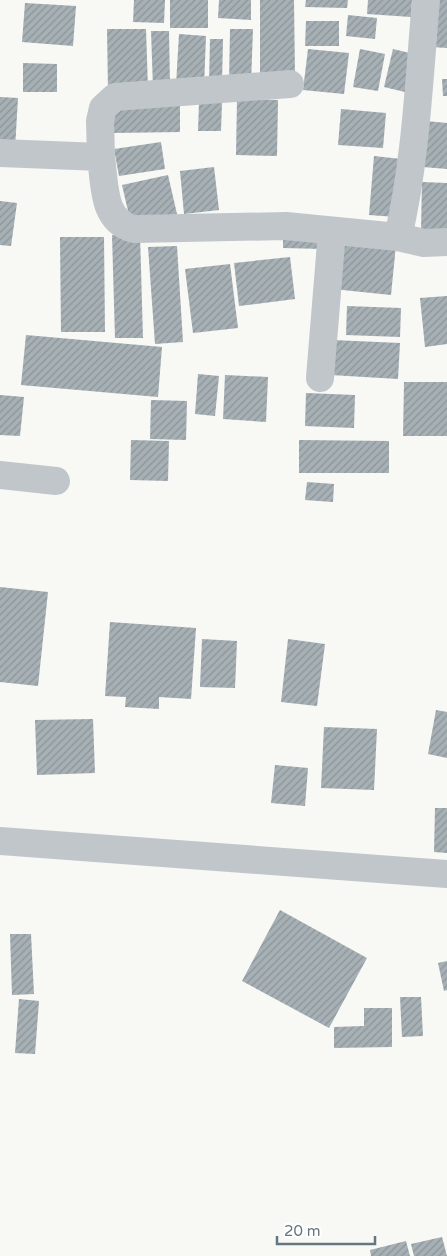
<svg xmlns="http://www.w3.org/2000/svg" width="447" height="1256" font-family="'Varela Round',sans-serif">
<style>
.building{fill:url(#building-hatch)}
.lines{fill:none;stroke-linecap:round;stroke-linejoin:round}
.minor{stroke:#c1c6ca;stroke-width:28}
</style>
<defs>
<pattern id="building-hatch" width="6" height="6" patternUnits="userSpaceOnUse" patternTransform="scale(1.25)"><rect width="6" height="6" fill="#a6b0b5"/><path d="M-1 1l2-2M0 6l6-6M5 7l2-2" fill="none" stroke="#8b9499"/></pattern>
</defs>
<rect width="100%" height="100%" fill="#f8f8f5"/>
<path class="building" d="M134,0h31l-1,23 -31,-1z
M170,0h38v28h-38z
M219,0h32v20l-33,-2z
M260,0h34l1,76 -35,1z
M306,0h42l-1,8 -42,-1z
M368,0h44l-1,17 -44,-3z
M433,0h14v48l-15,-1z
M25,3l51,3 -3,40 -51,-4z
M348,15l29,3 -2,21 -29,-3z
M306,21h33v25h-34z
M107,29h39l2,60 -40,1z
M230,29h23l-2,55 -22,-1z
M151,31h18l1,56 -17,1z
M179,34l27,2 -2,51 -28,-2z
M210,39h13l-1,44h-13z
M308,49l41,4 -5,41 -41,-4z
M360,49l25,5 -7,37 -25,-4z
M393,49l25,6 -9,38 -25,-6z
M23,63l34,1v28h-34z
M442,79h5v17h-4z
M0,97l18,1 -3,51 -15,-1z
M237,99l41,1 -1,56 -41,-1z
M180,102v30l-67,1v-29z
M199,102l23,1 -1,28h-23z
M341,109l45,4 -3,35 -45,-3z
M426,121l21,2v46l-24,-2z
M161,142l4,27 -46,7 -5,-27z
M374,156l27,3 -5,58 -27,-2z
M214,167l5,43 -35,4 -4,-43z
M168,175l9,39 -46,10 -9,-39z
M422,182l25,1v49l-26,-1z
M0,201l17,2 -6,43 -11,-1z
M283,230l40,1v18l-40,-1z
M140,234l3,104h-28l-3,-103z
M60,237h44l1,95h-44z
M338,239l58,6 -5,50 -58,-6z
M177,246l6,96 -28,2 -7,-97z
M290,257l5,42 -56,7 -5,-43z
M230,264l8,64 -45,5 -8,-64z
M447,296v48l-22,3 -5,-49z
M347,306l54,2 -1,29 -54,-2z
M26,335l136,12 -4,50 -137,-12z
M333,340l67,3 -2,36 -67,-4z
M198,374l21,2 -4,40 -20,-2z
M225,375l43,2 -2,45 -43,-3z
M404,382h43v54h-44z
M306,393l49,2 -1,33 -49,-2z
M0,395l24,2 -4,39 -20,-1z
M151,400l36,1 -1,39 -36,-1z
M131,440l38,1 -1,40 -38,-1z
M299,440l90,1v32h-90z
M307,482l27,2 -1,18 -28,-2z
M0,587l48,5 -10,94 -38,-4z
M110,622l86,6 -5,71 -32,-2v12l-34,-2 1,-10 -21,-1z
M202,639l35,2 -2,47 -35,-1z
M288,639l37,5 -8,62 -36,-4z
M436,710l11,2v46l-19,-4z
M93,719l2,54 -58,2 -2,-55z
M324,727l53,2 -3,61 -53,-2z
M275,765l33,3 -3,38 -34,-3z
M435,808h12v45l-13,-1z
M280,910l87,48 -38,70 -87,-47z
M10,934h21l3,60 -22,1z
M447,961v29l-3,1 -6,-28z
M400,997h21l2,39 -21,1z
M19,999l20,2 -4,53 -20,-1z
M364,1008h28v39l-58,1v-21l30,-1z
M442,1237l5,19h-33l-3,-12z
M406,1241l4,15h-39l-1,-6z"/>
<g class="lines">
<path class="minor" d="M0,153l101,4c4,28 1,64 33,72l152,-3 112,11 26,6 23,-1
M101,157l-1,-36 3,-13 12,-11 175,-13
M398,237c18,-77 21,-158 28,-237
M320,378l12,-147
M0,475l56,6
M0,841l447,33"/>
</g>
<path d="M277 1236v8h98v-8" fill="none" stroke="#637681" stroke-width="2.5"/>
<text x="284" y="1236" font-size="15" fill="#637681" stroke="#ffffff" stroke-width="4" paint-order="stroke">20 m</text>
</svg>
